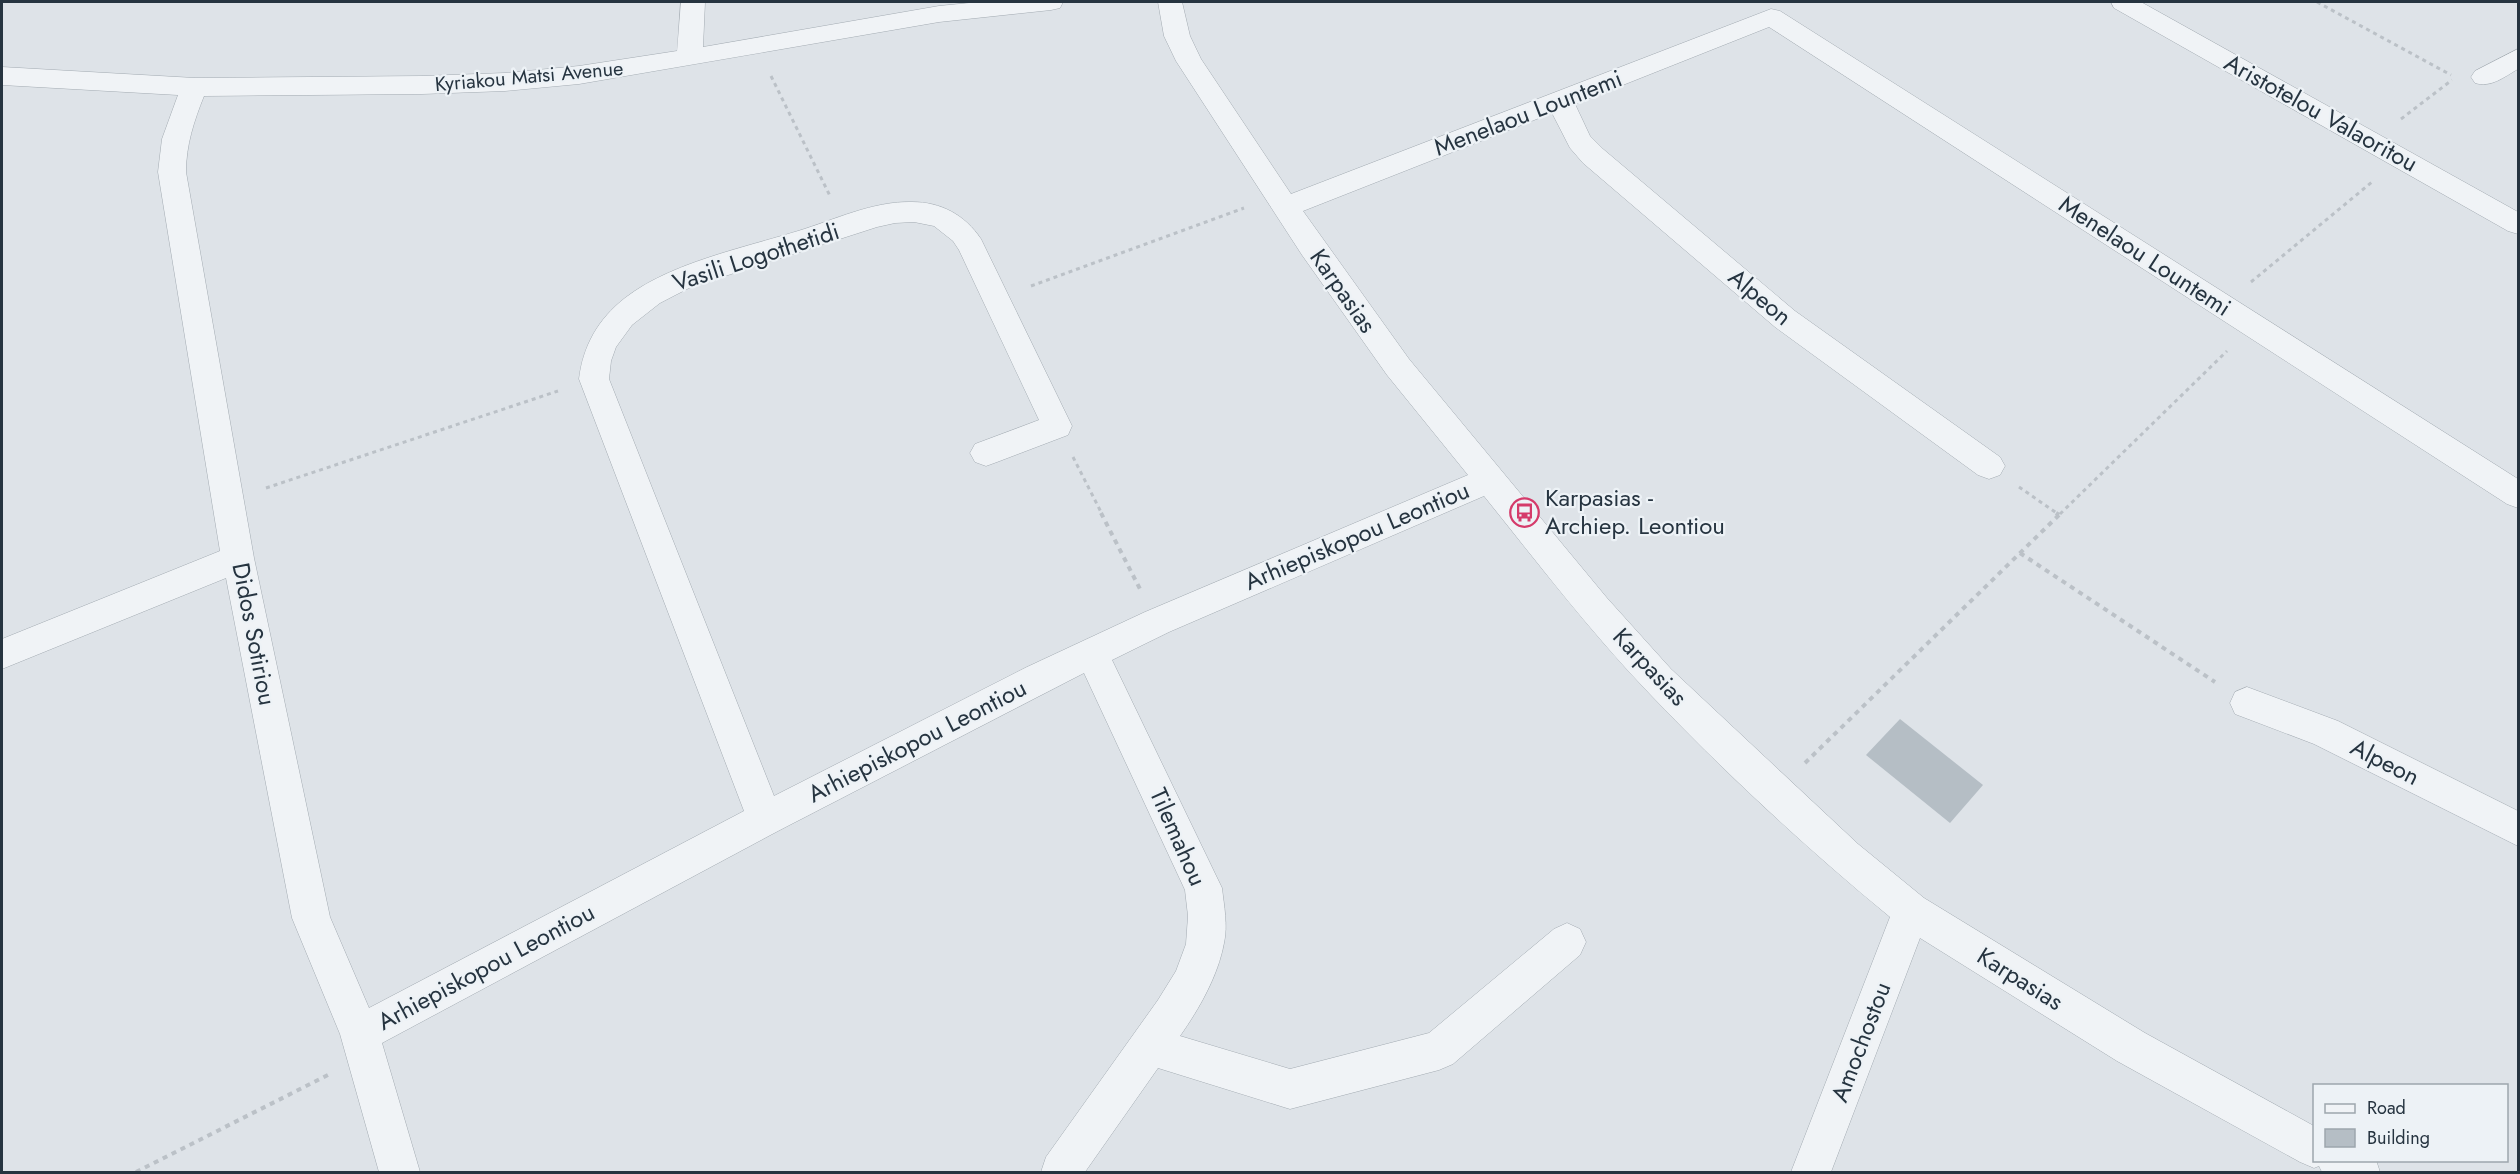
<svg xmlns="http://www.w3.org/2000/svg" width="2520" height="1174" font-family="Jost,sans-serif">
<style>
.building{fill:#b5bec5}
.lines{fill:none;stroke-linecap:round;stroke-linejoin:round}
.minor-casing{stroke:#a3abb2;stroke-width:1}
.path-far1{stroke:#bbc1c7;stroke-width:3;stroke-dasharray:4 4;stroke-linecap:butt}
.path{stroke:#bbc1c7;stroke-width:4;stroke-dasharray:5 5;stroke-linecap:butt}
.minor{fill:#f0f3f6;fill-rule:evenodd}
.labels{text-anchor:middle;stroke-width:4.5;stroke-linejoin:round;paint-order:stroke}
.far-street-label{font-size:20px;fill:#263440;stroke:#edf2f6}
.street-label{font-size:24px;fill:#263440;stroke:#edf2f6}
.poi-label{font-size:24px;fill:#263440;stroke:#edf2f6;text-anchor:start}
</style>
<rect width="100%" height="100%" fill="#dee3e8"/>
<path class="building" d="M1900,719l83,66 -33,38 -84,-68z"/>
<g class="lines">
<defs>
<path id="minor" d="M681,2h24l-2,45 236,-41 40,-4h84l-3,6 -9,2 -112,12 -360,62 -74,7 -83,3 -218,2c-10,25 -18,49 -18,76l68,386 76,359 39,91 375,-197 -165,-432c4,-33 19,-60 46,-81 45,-35 118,-50 173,-67 36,-11 75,-30 114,-29 29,0 53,13 69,37l91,187 -4,9 -71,27 -11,4 -11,-4 -5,-9 5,-9 64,-24 -80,-170 -6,-9 -19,-15 -20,-4 -19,1 -18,4 -186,60 -31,16 -28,22 -16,22 -5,14 -2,18 165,417 253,-129 118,-55 323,-137 -81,-100 -85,-120 -126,-194 -12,-25 -6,-34h24l8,34 11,23 90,135 480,-185 9,2 738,468v29l-11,-4 -738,-477 -194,77 15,32 13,13 192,162 205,146 5,9 -5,9 -11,4 -11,-4 -203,-148 -192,-164 -13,-15 -18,-35 -249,98 106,148 198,239 64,71 187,175 66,54 221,135 169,93v34h62l4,12h-58l-3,-6 -5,2 -14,-6 -183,-101 -197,-123 -89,234h-40l99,-255c-85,-70 -167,-146 -243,-226 -58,-61 -110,-129 -163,-195l-315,136 -57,28 110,228c2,18 6,37 2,55 -6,33 -25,66 -44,93l110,33 139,-36 125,-104 13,-6 13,6 6,13 -6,13 -127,109 -14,6 -149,39 -132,-41 -73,104h-44l5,-15 112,-157 18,-29 10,-27 2,-28 -3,-26 -101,-217 -306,158 -396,212 38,129h-41l-39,-138 -48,-116 -66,-340 -224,91v-30l218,-88 -62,-379 4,-33 16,-44 -176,-10v-18l193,11 227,-2 83,-3 74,-7 98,-15z
M2111,2h30l377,210v22l-10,-3 -394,-223z
M2518,49v20c-14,8 -27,19 -43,14l-4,-6 4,-6z
M2247,687l91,34 180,90v35l-204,-102 -79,-30 -5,-11 5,-11z"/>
</defs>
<use href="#minor" class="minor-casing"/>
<path class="path-far1" d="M2317,2l134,73
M771,76l59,120
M2401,119l51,-39
M2251,282l121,-100
M1031,286l213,-78
M1073,457l29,57
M2019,487l39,27
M266,488l292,-97
M2060,514l167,-163"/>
<path class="path" d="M1101,513l39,76
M2056,513l3,2
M2020,553l195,129
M1805,763l256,-250
M136,1172l192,-97"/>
<use href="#minor" class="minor"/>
</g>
<defs>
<symbol id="bus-ring" viewBox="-11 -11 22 22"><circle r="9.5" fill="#edf2f6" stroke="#d53b6b" stroke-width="1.5"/><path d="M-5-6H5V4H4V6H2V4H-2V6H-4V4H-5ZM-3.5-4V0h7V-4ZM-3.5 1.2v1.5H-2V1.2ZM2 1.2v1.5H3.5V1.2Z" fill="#d53b6b"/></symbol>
</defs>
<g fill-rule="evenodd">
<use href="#bus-ring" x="1508" y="496" width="33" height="33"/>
</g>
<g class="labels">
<g class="far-street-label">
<text transform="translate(529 76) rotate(-5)" y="7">Kyriakou Matsi Avenue</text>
</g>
<g class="street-label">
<text transform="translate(1528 113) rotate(-21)" y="8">Menelaou Lountemi</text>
<text transform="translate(2321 113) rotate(29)" y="8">Aristotelou Valaoritou</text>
<text transform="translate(2145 256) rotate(33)" y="8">Menelaou Lountemi</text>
<text transform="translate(756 257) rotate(-18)" y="8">Vasili Logothetidi</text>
<text transform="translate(1343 291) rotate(55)" y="8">Karpasias</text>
<text transform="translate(1760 297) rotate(40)" y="8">Alpeon</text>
<text transform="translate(1357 536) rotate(-23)" y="8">Arhiepiskopou Leontiou</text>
<text transform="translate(254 634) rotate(79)" y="8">Didos Sotiriou</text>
<text transform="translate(1650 667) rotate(47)" y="8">Karpasias</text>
<text transform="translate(917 741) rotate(-27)" y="8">Arhiepiskopou Leontiou</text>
<text transform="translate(2385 762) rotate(27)" y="8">Alpeon</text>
<text transform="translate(1178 837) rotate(66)" y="8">Tilemahou</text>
<text transform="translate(486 967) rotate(-28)" y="8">Arhiepiskopou Leontiou</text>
<text transform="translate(2020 979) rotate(32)" y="8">Karpasias</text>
<text transform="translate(1861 1042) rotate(-69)" y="8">Amochostou</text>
</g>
<g class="poi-label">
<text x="1545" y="506">Karpasias -<tspan x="1545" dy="28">Archiep. Leontiou</tspan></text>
</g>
</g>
<rect width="2520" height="1174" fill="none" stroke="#263440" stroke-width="6"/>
<rect x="2313" y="1084" width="195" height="78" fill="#edf2f6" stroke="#9da6ad" stroke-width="1.5"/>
<rect x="2325" y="1104" width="30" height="9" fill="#f0f3f6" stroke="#9da6ad" stroke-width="1.5"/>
<text x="2367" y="1114" font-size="18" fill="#263440">Road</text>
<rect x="2325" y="1129" width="30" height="18" fill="#b5bec5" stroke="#9da6ad" stroke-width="1.5"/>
<text x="2367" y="1144" font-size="18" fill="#263440">Building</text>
</svg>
